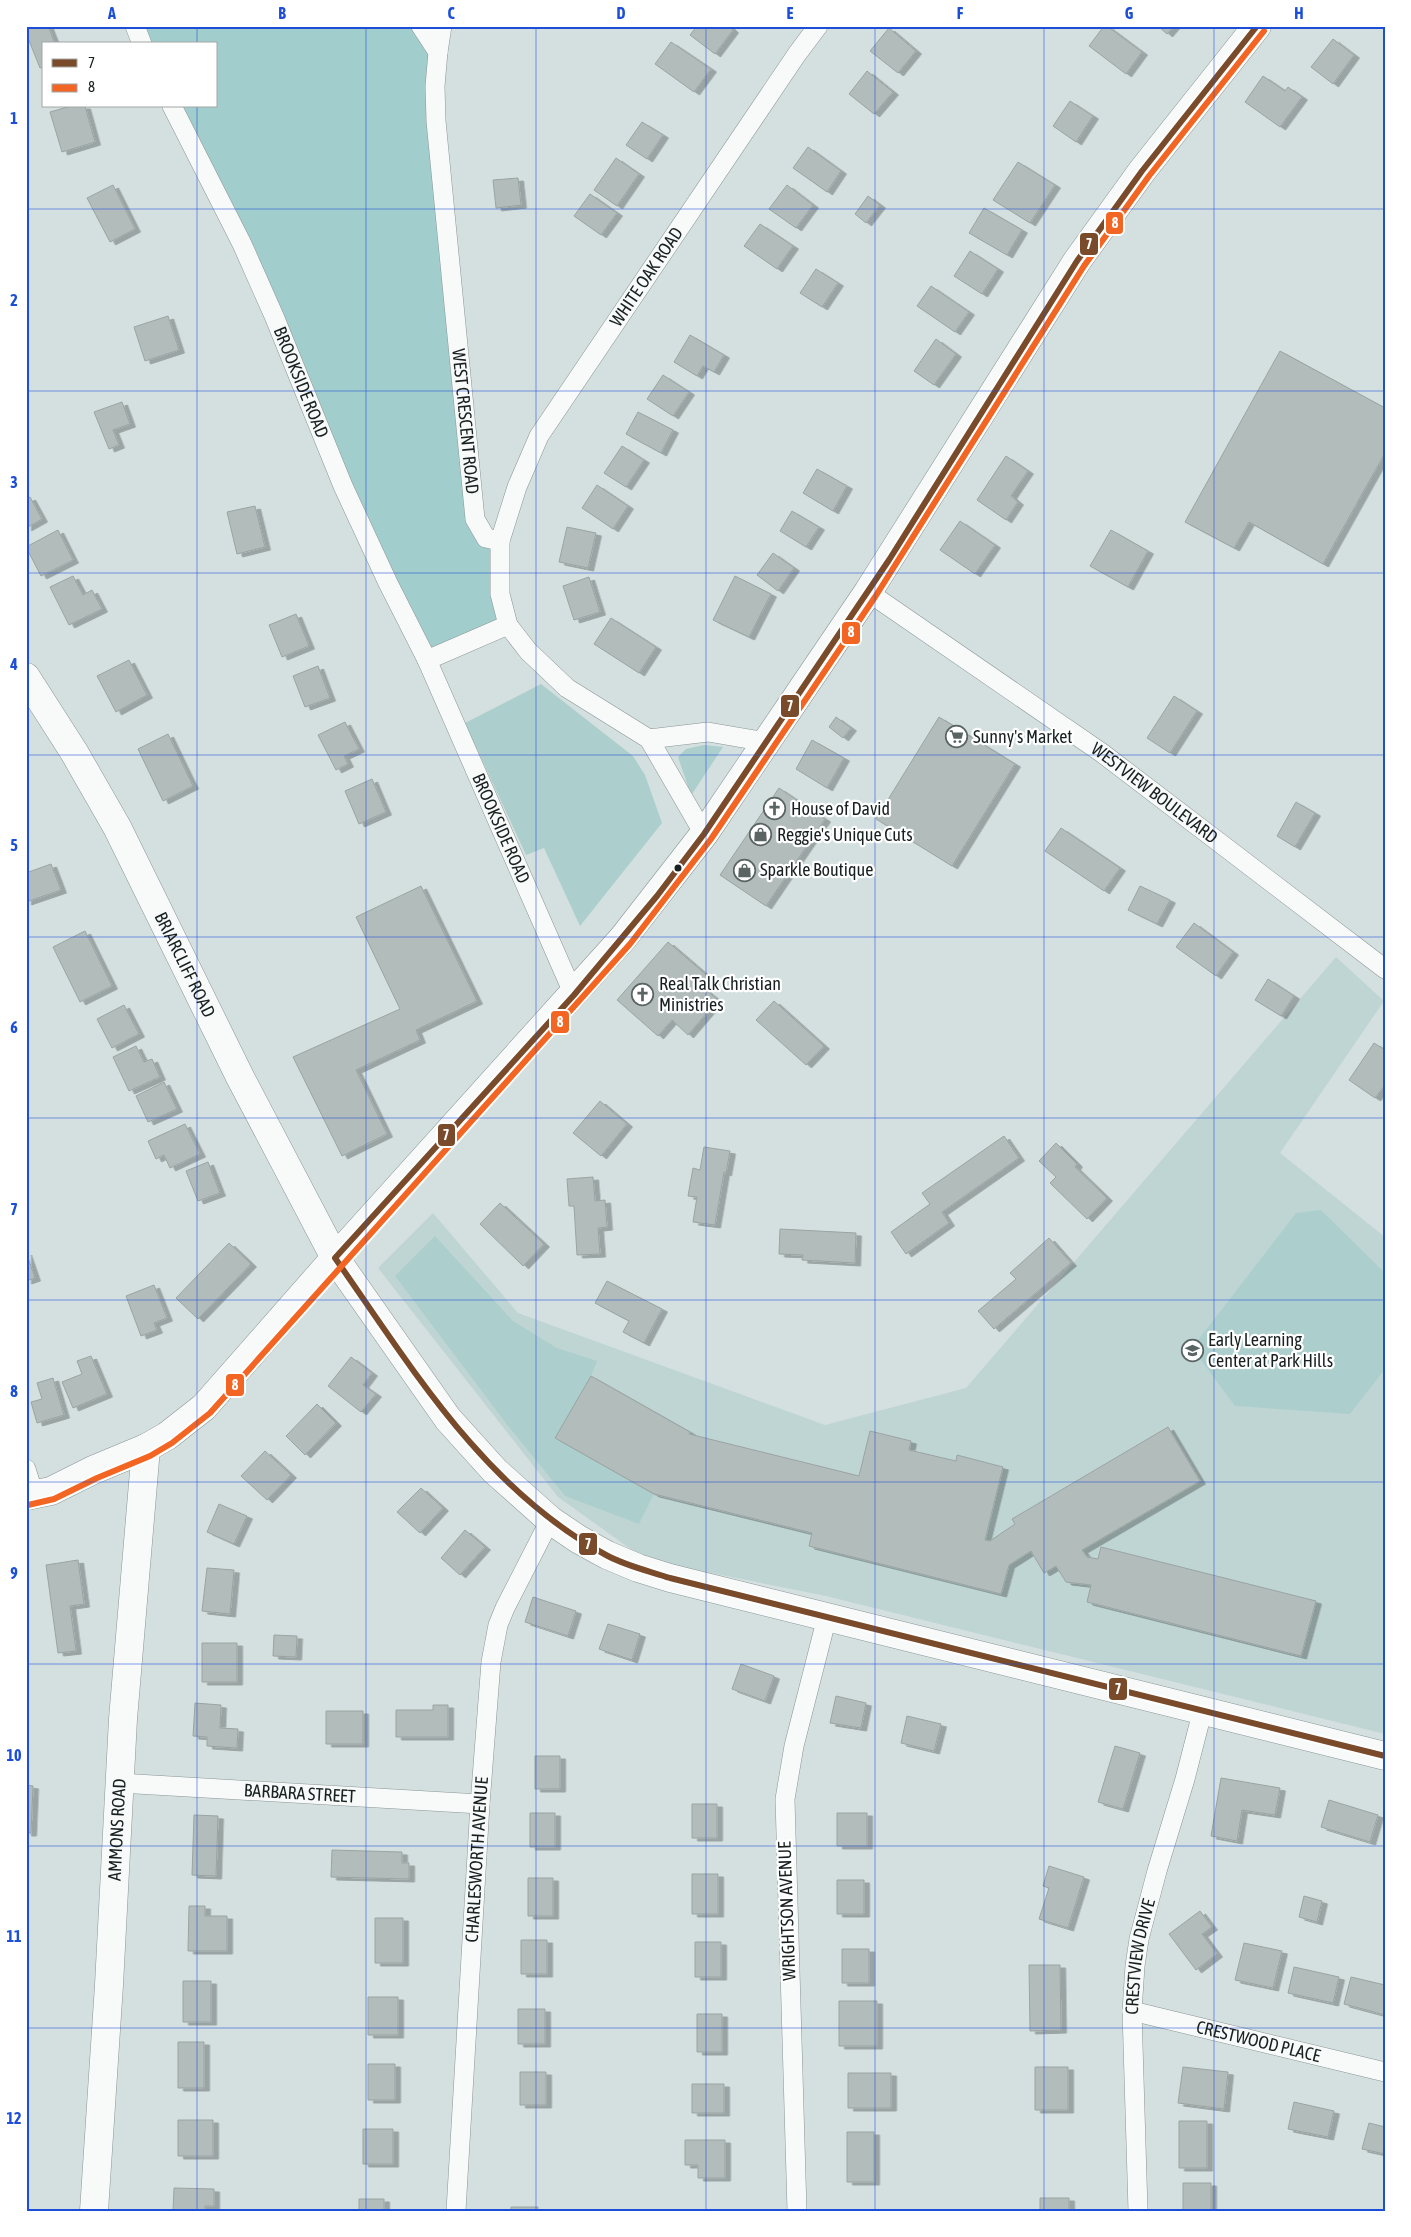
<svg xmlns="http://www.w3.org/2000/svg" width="1411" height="2237" font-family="'Asap Condensed',sans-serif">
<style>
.built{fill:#bfd5d4}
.green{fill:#accfcd}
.forest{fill:#a1cecc}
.building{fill:#b2bcbb;stroke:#9aa4a2;filter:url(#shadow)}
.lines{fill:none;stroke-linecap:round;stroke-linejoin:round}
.street-casing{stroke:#8b9594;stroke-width:20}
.secondary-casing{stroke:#8b9594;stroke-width:29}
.street{stroke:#f8fafa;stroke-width:19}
.secondary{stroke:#f8fafa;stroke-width:28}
.bus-1-casing{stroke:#fff;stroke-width:10}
.bus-2-casing{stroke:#fff;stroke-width:10}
.bus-1{stroke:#7a4b2a;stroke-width:6}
.bus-2{stroke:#f26522;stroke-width:6}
.grid{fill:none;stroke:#1d4ed8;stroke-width:1;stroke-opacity:0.55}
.bus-dot{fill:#182120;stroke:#fff;stroke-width:2}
.labels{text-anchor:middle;stroke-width:4.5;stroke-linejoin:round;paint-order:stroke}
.street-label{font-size:18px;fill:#182120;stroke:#fff}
.poi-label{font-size:18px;fill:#182120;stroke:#fff;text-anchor:start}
.line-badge{stroke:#fff;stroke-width:2}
.badge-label{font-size:14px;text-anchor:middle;font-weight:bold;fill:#fff}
.neatline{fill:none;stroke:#1d4ed8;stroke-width:2}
.grid-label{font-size:16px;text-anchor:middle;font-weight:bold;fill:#1d4ed8}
</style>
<defs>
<filter id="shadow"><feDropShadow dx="5.5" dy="3" stdDeviation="0" flood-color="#0004"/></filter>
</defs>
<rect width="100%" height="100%" fill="#d3e0df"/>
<path class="built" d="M1336,957l48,44 -104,152 105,84v497l-559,-138 -180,-36 -88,-63 -180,-229 55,-55 85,100 307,112 141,-37z"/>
<path class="green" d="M541,684l92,72 12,19 17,48 -82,103 -36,-78 -18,7 -61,-132z
M704,745l19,2 -31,47 -3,-5 -11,-32 8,-8z
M1321,1210l64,63v96l-35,45 -115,-8 -43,-58 104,-135z
M435,1236l78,85 44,27 40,13 -6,15 -35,62 98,56 -15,30 -74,-28 -60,-74 -110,-146z"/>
<path class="forest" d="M137,26h288l13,26 37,467 25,22 8,84 -81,35 -257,-554h46v-62h-73z"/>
<path class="building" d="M26,26h22l7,18h-11v23l-4,1 -14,-35z
M697,26h32l4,4 -18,24 -25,-19z
M1104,26h3l35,26 -16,22 -37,-28z
M1158,26h16l-7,8z
M889,28l27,23 -18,22 -28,-22z
M1333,39l21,16 -21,29 -22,-17z
M671,42l40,27 -17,23 -39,-28z
M867,71l26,21 -19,22 -25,-20z
M1263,76l22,15 3,-4 14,10 -22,30 -35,-25z
M1070,101l23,15 -17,26 -23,-16z
M71,106h14l10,36 -33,10 -12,-40z
M642,122l21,13 -16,24 -21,-14z
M808,147l33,24 -14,21 -34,-24z
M616,158l23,16 -22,32 -23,-16z
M1018,162l37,23 -25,38 -37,-23z
M518,178l3,27 -25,3 -3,-28z
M113,185l22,44 -25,13 -23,-44z
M787,185l26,20 -17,23 -27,-19z
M590,194l27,19 -16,22 -27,-19z
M868,196l12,9 -14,18 -11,-9z
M984,208l38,22 -15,25 -38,-22z
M760,224l33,22 -16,23 -33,-23z
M970,251l28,18 -16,25 -28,-18z
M816,269l22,14 -16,24 -22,-14z
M931,286l38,26 -14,20 -38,-26z
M168,316l11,34 -34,11 -11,-34z
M690,335l34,20 -10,17 -11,-6 -6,10 -23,-14z
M936,339l20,15 -22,31 -20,-14z
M1280,351l105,57v45l-62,111 -74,-42 -15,26 -49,-26z
M663,375l26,17 -16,24 -26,-17z
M122,402l8,22 -17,6 6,15 -10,4 -15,-37z
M638,412l35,18 -12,23 -35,-19z
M622,446l22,14 -18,27 -22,-14z
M1006,456l22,15 -17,25 7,6 -12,18 -29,-20z
M817,469l30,17 -14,25 -30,-18z
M597,485l31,21 -15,23 -31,-21z
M30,497l12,22 -16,9v-29z
M255,506l10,41 -28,7 -10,-42z
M792,511l27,16 -13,20 -26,-16z
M960,521l35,24 -20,29 -35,-24z
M567,527l29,6 -8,35 -29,-6z
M58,530l15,30 -32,16 -15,-29z
M1111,530l37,21 -20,36 -38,-21z
M773,553l21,15 -16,23 -21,-16z
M73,576l10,19 9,-5 10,19 -33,16 -19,-38z
M735,576l36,18 -22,43 -36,-17z
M589,577l11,35 -26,8 -11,-34z
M296,614l13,32 -27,11 -13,-32z
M611,618l45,29 -17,26 -45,-29z
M129,660l18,35 -31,17 -19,-36z
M318,666l12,32 -25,9 -12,-31z
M1174,696l23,15 -27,42 -23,-15z
M836,717l15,11 -8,10 -14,-11z
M939,717l76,47 -63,102 -76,-47z
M345,722l14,27 -15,7 4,8 -12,6 -18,-35z
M168,734l25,52 -30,15 -25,-52z
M812,740l32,18 -17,30 -31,-19z
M372,779l14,33 -27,12 -14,-33z
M779,788l46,31 -59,87 -46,-31z
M1296,802l19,11 -20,34 -18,-11z
M1061,828l59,40 -16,23 -59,-40z
M51,864l10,26 -35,12v-29z
M421,886l56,115 -61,29 4,10 -64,30 31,64 -45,22 -49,-99 107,-48 -44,-92z
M1140,886l30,14 -13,24 -29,-14z
M1194,923l39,29 -17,24 -40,-29z
M85,931l27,55 -32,16 -27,-55z
M668,942l42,36 -8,9 16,13 -30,35 -16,-15 -14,16 -41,-36z
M1268,979l26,17 -13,20 -26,-16z
M774,1001l50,45 -18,19 -50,-45z
M124,1005l15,29 -27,14 -15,-29z
M1374,1043l11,7v35l-10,13 -26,-18z
M136,1046l8,16 8,-3 8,18 -31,14 -16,-34z
M164,1082l13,27 -29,13 -12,-26z
M600,1101l27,23 -26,32 -28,-23z
M185,1124l15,30 -30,14 -6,-13 -8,4 -8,-18z
M1004,1136l15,22 -77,54 7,11 -43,31 -15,-22 39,-28 -8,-11z
M1056,1143l21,21 -2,3 32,31 -20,21 -37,-36 6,-6 -17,-16z
M704,1147l26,4 -4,22 -2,-1 -9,53 -22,-3 4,-25 -9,-1 5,-28 7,2z
M208,1162l12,31 -22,8 -12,-30z
M593,1177l2,24 10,-1 2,27 -9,1 2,26 -23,1 -3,-49h-5l-2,-27z
M500,1203l44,41 -21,22 -43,-42z
M780,1229l76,4 -1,30 -53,-3 1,-5 -24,-1z
M1049,1238l22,25 -77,66 -16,-18 38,-32 -6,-6z
M229,1243l22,21 -53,55 -22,-21z
M26,1252l9,26 -9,3z
M607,1281l55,28 -18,34 -21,-11 6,-11 -34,-18z
M154,1285l13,33 -13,5 3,7 -16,6 -15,-40z
M91,1356l16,38 -34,14 -11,-26 20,-8 -5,-13z
M351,1357l21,16 -9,12 13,9 -15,18 -33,-26z
M591,1376l99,56 -1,2 170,42 11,-45 41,10 -2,9 47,11 1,-6 46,12 -18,73 5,1 25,-17 -3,-5 156,-92 32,54 -118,69 5,7 11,2 3,-12 215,54 -15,55 -214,-54 4,-17 -25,-3 -10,-16 -12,7 -13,-22 -22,14 -8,29 -192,-48 3,-13 -158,-39 -99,-56z
M53,1378l11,37 -27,8 -6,-21 11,-3 -5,-16z
M317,1404l19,19 -31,32 -19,-19z
M265,1451l26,24 -24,25 -26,-24z
M421,1488l22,20 -23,25 -23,-21z
M219,1504l28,12 -13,28 -27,-12z
M465,1530l20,17 -25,28 -19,-17z
M78,1560l6,44 -14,2 6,45 -18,2 -12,-88z
M207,1568l27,2 -4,44 -28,-3z
M533,1597l43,14 -8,25 -43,-14z
M608,1624l32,10 -8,26 -33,-11z
M274,1635l23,1 -1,21 -23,-1z
M202,1643h35v39h-35z
M741,1664l33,12 -9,25 -33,-12z
M836,1696l30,7 -5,25 -31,-5z
M195,1703l26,2 -1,23 18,1 -1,19 -30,-2v-9l-14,-1z
M433,1705h15v32h-52v-27h37z
M326,1711h37v33h-37z
M907,1716l34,8 -7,27 -33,-8z
M1115,1746l25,7 -17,56 -25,-7z
M535,1756h25v33h-25z
M1221,1778l59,10 -5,27 -33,-5 -5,31 -26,-5z
M26,1785l7,1 -2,47h-5z
M1329,1800l49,15 -8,27 -49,-15z
M692,1804h25v34h-25z
M530,1813h25v34h-25z
M837,1813h30v33h-30z
M194,1815l24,1 -2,60 -24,-1z
M332,1850l70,2v11h7v16l-78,-2z
M1049,1866l35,11 -16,51 -29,-9 10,-31 -6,-2z
M692,1874h26v40h-26z
M528,1878h25v38h-25z
M837,1880h27v34h-27z
M1304,1896l18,5 -5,21 -18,-5z
M189,1906h16v10h22v35h-39z
M1200,1911l12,16 -10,7 15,20 -21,16 -27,-36z
M375,1918h28v45h-28z
M521,1940h26v34h-26z
M695,1942h26v35h-26z
M1244,1943l38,8 -9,37 -38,-8z
M842,1949h27v34h-27z
M1029,1965h31l1,65 -31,1z
M1294,1967l45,10 -6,26 -45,-10z
M1351,1977l34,8v30l-41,-11z
M183,1981h28v41h-28z
M368,1997h30v38h-30z
M839,2001h38v45h-38z
M518,2009h27v35h-27z
M697,2014h25v38h-25z
M178,2042h26v46h-26z
M368,2064h27v36h-27z
M1035,2067h33v43h-33z
M1183,2067l45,5 -4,37 -46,-6z
M520,2072h26v33h-26z
M848,2073h43v35h-43z
M692,2084h32v29h-32z
M1294,2102l40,9 -6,26 -40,-8z
M178,2120h35v36h-35z
M1179,2121h28v47h-28z
M1369,2123l16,4v27l-23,-5z
M363,2129h30v35h-30z
M847,2132h27v50h-27z
M685,2140h40v38h-27v-13h-13z
M1183,2183h28v28h-28z
M174,2188l40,1v17h-9v5h-32z
M1040,2198h29v13h-29z
M359,2199h25v12h-25z
M511,2207h27v4h-27z"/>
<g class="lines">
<defs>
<g id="street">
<path d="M135,26l7,18"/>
<path id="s1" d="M421,26l17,26 -3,34 1,35 39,398 11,19 14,3"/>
<path d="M438,52l4,-26"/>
<path id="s2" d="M172,106l70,138 32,72 69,170 45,97 39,77 147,335"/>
<path id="s3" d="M868,592l234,161 283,216"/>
<path d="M427,660l81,-35"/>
<path d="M649,739l59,-7 58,10"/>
<path id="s4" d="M704,834l-55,-95 -82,-51 -39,-37 -20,-26 -8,-31v-53l17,-54 22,-51 258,-382 21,-28"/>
<path d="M26,1469l8,26"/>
<path id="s5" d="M119,1783l361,21"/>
<path id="s6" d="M1132,2011l253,61"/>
<path id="s7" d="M456,2211l24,-407 11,-142 7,-37 7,-17 45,-88"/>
<path d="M797,2211l-12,-412 9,-53 33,-129"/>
<path id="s8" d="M1138,2211l-6,-200 3,-45 4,-27 18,-68 28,-92 18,-70"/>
</g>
<g id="secondary">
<path id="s9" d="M26,677l48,75 43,75 123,250 95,181 113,161 47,52 55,49 28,19 29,16 31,13 32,10 715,178"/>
<path d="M26,1496l25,-5 42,-21 53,-22 21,-12 37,-29 131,-149 288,-320 81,-104 164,-242 209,-331 65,-90 115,-145"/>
<path id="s10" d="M94,2211l15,-226 14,-266 23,-271"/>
</g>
</defs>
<use href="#street" class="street-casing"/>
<use href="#secondary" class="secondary-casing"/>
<use href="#street" class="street"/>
<use href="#secondary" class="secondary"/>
<defs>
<path id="bus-1" d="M1257,26l-115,145 -65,90 -188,299 -185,274 -47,62 -83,99 -239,263c77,110 149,231 271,297 20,11 43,16 64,23l715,178"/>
<path id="bus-2" d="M28,1505l26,-6 43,-21 53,-22 22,-13 38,-30 420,-469 81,-105 164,-242 209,-331 65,-90 115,-145"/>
</defs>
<use href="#bus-1" class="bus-1-casing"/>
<use href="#bus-2" class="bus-2-casing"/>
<use href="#bus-1" class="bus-1"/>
<use href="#bus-2" class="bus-2"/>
</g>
<path class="grid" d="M197,26v18M366,26v2185M536,26v2185M706,26v2185M875,26v2185M1044,26v2185M1214,26v2185M197,106v2105M26,209h1359M26,391h1359M26,573h1359M26,755h1359M26,937h1359M26,1118h1359M26,1300h1359M26,1482h1359M26,1664h1359M26,1846h1359M26,2028h1359"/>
<defs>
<symbol id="supermarket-ring" viewBox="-11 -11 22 22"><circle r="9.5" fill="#fff" stroke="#596463" stroke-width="1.5"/><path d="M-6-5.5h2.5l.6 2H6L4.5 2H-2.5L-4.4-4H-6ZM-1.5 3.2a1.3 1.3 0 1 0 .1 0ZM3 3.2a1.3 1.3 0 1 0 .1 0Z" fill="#596463"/></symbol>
<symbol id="church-ring" viewBox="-11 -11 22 22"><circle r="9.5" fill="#fff" stroke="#596463" stroke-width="1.5"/><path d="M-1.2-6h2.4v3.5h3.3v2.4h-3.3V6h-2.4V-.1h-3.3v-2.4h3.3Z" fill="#596463"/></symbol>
<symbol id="shop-ring" viewBox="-11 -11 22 22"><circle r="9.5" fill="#fff" stroke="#596463" stroke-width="1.5"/><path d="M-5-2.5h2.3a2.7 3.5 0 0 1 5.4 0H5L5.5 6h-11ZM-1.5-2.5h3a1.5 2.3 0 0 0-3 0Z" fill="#596463"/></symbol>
<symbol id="school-ring" viewBox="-11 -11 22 22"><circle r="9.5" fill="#fff" stroke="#596463" stroke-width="1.5"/><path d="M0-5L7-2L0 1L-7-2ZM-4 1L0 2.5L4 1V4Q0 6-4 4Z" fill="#596463"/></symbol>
</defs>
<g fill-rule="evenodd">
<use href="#supermarket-ring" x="944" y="724" width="25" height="25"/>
<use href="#church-ring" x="762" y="796" width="25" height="25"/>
<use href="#shop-ring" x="748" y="822" width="25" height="25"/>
<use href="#shop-ring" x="732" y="858" width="25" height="25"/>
<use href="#church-ring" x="630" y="982" width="25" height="25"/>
<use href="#school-ring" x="1180" y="1338" width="25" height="25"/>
</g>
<circle class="bus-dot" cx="678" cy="868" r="4.5"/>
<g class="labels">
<g class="street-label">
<text dy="6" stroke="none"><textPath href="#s4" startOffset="682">WHITE OAK ROAD</textPath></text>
<text dy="6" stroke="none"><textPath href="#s2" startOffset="305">BROOKSIDE ROAD</textPath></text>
<text dy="6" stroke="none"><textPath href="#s1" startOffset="402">WEST CRESCENT ROAD</textPath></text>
<text dy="6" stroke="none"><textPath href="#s3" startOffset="350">WESTVIEW BOULEVARD</textPath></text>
<text dy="6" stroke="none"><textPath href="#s2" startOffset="794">BROOKSIDE ROAD</textPath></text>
<text dy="6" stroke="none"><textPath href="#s9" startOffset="329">BRIARCLIFF ROAD</textPath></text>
<text dy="6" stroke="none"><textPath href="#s5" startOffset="181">BARBARA STREET</textPath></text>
<text dy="6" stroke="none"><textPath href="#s10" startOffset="382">AMMONS ROAD</textPath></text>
<text dy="6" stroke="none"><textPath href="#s7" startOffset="352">CHARLESWORTH AVENUE</textPath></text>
<text transform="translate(787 1911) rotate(-92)" y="6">WRIGHTSON AVENUE</text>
<text dy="6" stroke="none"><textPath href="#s8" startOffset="255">CRESTVIEW DRIVE</textPath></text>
<text dy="6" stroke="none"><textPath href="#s6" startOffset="130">CRESTWOOD PLACE</textPath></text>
</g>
<g class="poi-label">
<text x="973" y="743">Sunny's Market</text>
<text x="791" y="815">House of David</text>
<text x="777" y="841">Reggie's Unique Cuts</text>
<text x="760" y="876">Sparkle Boutique</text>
<text x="659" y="990">Real Talk Christian<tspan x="659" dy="21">Ministries</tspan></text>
<text x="1208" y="1346">Early Learning<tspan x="1208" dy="21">Center at Park Hills</tspan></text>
</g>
</g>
<g class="line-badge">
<rect x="1105" y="211" width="19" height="24" rx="5" fill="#f26522"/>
<rect x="1079" y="232" width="20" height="24" rx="5" fill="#7a4b2a"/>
<rect x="841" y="621" width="20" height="24" rx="5" fill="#f26522"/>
<rect x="780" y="694" width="20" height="24" rx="5" fill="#7a4b2a"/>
<rect x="550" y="1010" width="20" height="24" rx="5" fill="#f26522"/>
<rect x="437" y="1123" width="19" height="24" rx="5" fill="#7a4b2a"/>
<rect x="225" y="1373" width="20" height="24" rx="5" fill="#f26522"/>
<rect x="578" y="1532" width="20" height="24" rx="5" fill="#7a4b2a"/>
<rect x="1108" y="1677" width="20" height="24" rx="5" fill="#7a4b2a"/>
</g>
<g class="badge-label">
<text x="1115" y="228">8</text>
<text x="1089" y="249">7</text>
<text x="851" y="637">8</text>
<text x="790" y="711">7</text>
<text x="560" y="1027">8</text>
<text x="446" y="1140">7</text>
<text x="235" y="1390">8</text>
<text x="588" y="1549">7</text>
<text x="1118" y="1694">7</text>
</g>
<rect width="1411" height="2237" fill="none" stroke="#ffffff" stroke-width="55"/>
<rect x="42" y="42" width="175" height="65" fill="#ffffff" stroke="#a3a6a6"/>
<rect x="52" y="59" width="25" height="8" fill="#7a4b2a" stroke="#a3a6a6"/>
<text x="88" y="68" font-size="15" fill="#182120">7</text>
<rect x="52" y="84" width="25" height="8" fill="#f26522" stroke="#a3a6a6"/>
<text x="88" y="92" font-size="15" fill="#182120">8</text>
<rect x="28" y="28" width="1356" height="2182" class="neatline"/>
<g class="grid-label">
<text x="112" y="19">A</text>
<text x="282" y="19">B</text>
<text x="451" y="19">C</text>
<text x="621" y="19">D</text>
<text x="790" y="19">E</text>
<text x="960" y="19">F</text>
<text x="1129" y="19">G</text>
<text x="1299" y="19">H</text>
<text x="14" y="124">1</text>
<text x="14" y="306">2</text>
<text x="14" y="488">3</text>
<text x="14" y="670">4</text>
<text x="14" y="851">5</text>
<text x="14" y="1033">6</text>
<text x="14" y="1215">7</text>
<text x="14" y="1397">8</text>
<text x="14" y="1579">9</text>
<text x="14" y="1761">10</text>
<text x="14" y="1942">11</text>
<text x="14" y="2124">12</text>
</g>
</svg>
